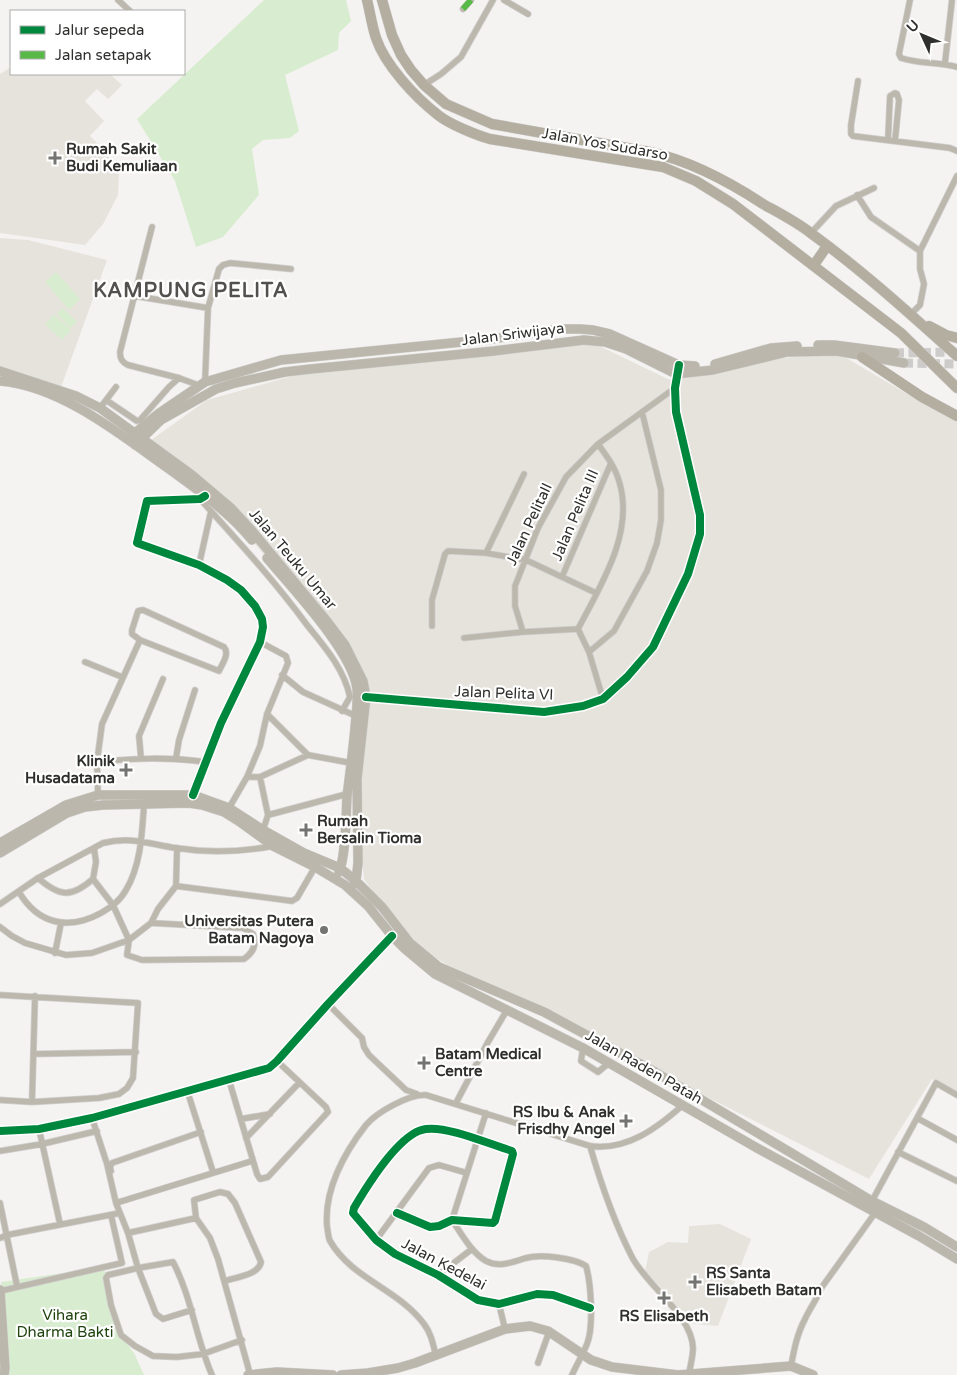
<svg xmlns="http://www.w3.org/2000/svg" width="957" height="1375" font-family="'Varela Round',sans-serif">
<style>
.built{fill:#e6e3dd}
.green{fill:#d8eccf}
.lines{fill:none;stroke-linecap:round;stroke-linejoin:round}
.secondary-tunnel{stroke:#cdccca;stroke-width:9;stroke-dasharray:9 4.5;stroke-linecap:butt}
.street-casing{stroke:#d1d0cf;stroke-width:7}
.secondary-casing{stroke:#d1d0cf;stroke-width:10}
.primary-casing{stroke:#d1d0cf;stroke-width:11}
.street{stroke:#bdb8ae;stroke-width:5.5}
.secondary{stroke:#bbb7ac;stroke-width:9}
.primary{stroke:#b4aea1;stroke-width:10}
.quiet{stroke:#58b947;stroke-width:6;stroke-dasharray:12 6;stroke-linecap:butt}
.cycleway-casing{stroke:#fff;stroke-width:11}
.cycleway{stroke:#00873e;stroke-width:8}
.poi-dot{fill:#747472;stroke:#fff;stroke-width:2}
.labels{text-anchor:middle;stroke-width:4.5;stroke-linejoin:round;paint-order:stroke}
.street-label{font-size:15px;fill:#2f2f2d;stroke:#fff}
.poi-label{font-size:15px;font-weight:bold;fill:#2f2f2d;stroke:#fff;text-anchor:start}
.park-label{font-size:15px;fill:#20440f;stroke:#fff}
.district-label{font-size:20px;font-weight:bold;letter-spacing:1px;fill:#52514d;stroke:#fff}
</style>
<rect width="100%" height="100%" fill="#f5f3f1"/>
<path class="built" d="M11,67v7h99l12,11 -14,14 -11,-10 -12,12 19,20 -14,15 16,16 13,22 -1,21 -15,29 -18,21 -85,-12v-159z
M0,238l28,2 79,20 -47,130 -60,-14z
M593,343l77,37 112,-22 56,-5 83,49 36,11v679l-25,-13 -63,100 -419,-212 -44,-29 -42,-59 -9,-99 13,-85 -50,-79 -80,-91 -91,-82 60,-43 85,-24z
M720,1224l31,15 -33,87 -32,-3 -19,-29 -22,-23 4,-19 19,-10 20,1 1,-17z"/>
<path class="green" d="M264,0h82l5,21 -12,12 -1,17 -53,25 14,56 -9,7 -27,2 -11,9 7,46 -36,42 -27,10 -21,-66 -38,-62z
M56,272l24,27 -11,11 -24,-28z
M63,308l14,14 -7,6 -13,-14z
M54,315l17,15 -9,10 -17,-16z
M98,1268l10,5 12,61 14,19 10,22h-140l-3,-93z"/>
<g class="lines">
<path class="secondary-tunnel" d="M895,353l62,-1
M904,363l53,1"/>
<defs>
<path id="street" d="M118,0l12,11
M504,0l24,14
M910,0l-11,54 2,4c18,6 38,4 56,9
M463,9l8,-9
M945,63l7,-63
M858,81l-7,44v9l2,2 97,12 7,3
M424,85l17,-11 20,-17 32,-57
M888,140l2,-44 5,-3 2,1 2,6 -4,41
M857,195l14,22 49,34
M152,227l-32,125c0,7 2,10 8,13l51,13 19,7
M811,233l25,-27 38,-18
M135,296l73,12
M911,314l9,-9 4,-21 -4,-15v-18l37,-75
M205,382l3,-74 11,-39 4,-4 7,-2 61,6
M106,400l31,21 3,-1 29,-33 10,-9
M100,408l16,-21
M200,499c37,41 74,81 107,126 18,22 37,44 43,72l-8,14
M486,553l38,-79
M199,565l12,-54
M562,577l49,-114
M143,610l81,37c6,7 -2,17 -5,24l-79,-31 -8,-6v-4l6,-19z
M432,626v-26l13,-46 3,-3 38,2 40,7 70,33
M578,629c23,-44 57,-97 41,-148 -4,-14 -13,-26 -21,-37
M578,629l11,23 14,47
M523,632l-8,-26v-20l23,-58 28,-51 32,-33 77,-56
M464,638l59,-6 55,-3
M589,652l25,-21 33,-60 10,-28 4,-23v-30l-19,-78
M85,662l37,15
M282,675l21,17 53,24
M366,697l178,15 39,-6 20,-7 24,-22 26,-30 35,-73 12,-40v-19l-24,-103 -1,-24 2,-16
M267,714l41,41
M141,758l-2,-22 24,-57
M176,758l3,-18 16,-50
M97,762c39,-4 70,-5 109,0
M247,777h13l48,-22 43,8
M260,777l8,38 -5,15
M98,795l-1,-33 5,-38 38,-84
M193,795l28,-72 39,-81 3,-15 -1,-8 -7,-13 -14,-16 -14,-10 -28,-15 -62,-22 10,-42 53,-2 5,-3
M229,808l18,-31 13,-31 7,-32 21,-51 -2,-7 -26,-14
M268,815l79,-21
M38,878c22,19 33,20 55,1l3,-17 -2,-14
M93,879l20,26 16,35 -2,15 15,5 102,-1c9,-6 13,-14 9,-25l-10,-6 -92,-5
M176,886l116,15 5,-3 18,-31
M19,892c19,32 49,39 82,21 10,-6 19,-12 25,-23 15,-25 16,-57 18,-85
M0,904l38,-26 65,-35c28,-7 46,1 73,5 32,5 65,4 97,-2
M0,927l12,9 13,7 41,12 26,-2 37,-13 22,-17 7,-14 18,-23 1,-38
M55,953l6,-30
M0,995l138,8 -5,75 -6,10 -8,6 -20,4 -67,4 -32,-2
M328,1004l34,34 2,9 5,8 37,35 11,4
M583,1048l-2,13 17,11 11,-9
M34,1054l102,-2
M229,1080l28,94 3,5 8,-2 60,-65 -2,-5 -49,-46
M187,1090l26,82
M32,1102l3,-106
M456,1103l32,-61 19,-32
M486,1113l-34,107c9,13 19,32 34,41 13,7 27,1 40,-3 15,-4 48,0 60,8 5,17 8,61 1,78 -4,10 -10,20 -15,31
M92,1118l15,46 9,39 12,30 10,35 18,46 7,5 29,-9
M917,1118l40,22
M241,1119l29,-5
M39,1129l21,95
M0,1131l39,-2 53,-11 177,-50 8,-7 51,-57 64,-68
M246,1138l53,-55
M590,1146c11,38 24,76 42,111 15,29 60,58 61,91 0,9 -3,18 -4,27
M0,1151l42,-7 55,-13
M898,1152l59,29
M111,1171l-1,-4 2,-4 89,-31
M872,1201l64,-118 21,12
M0,1203l17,83
M116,1203l136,-42
M397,1213l33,14 9,-1 13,-6 41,3 2,-2 18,-67 -1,-3c-23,-7 -64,-25 -86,-22 -26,3 -59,57 -72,79l-1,5 23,27 19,14 43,21 40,25 21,4 38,-10 16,1 37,13
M128,1233l68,-15
M0,1238l7,-3 113,-22
M376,1240l53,-72 10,-3 28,8
M438,1275l34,-26
M225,1281c11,-4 34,-6 36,-19l-26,-59 -7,-9 -8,-2 -26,8 2,18 14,20 8,21 32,115
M0,1291l122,-28 -11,-48
M499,1304l6,25
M436,1356c-3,-12 -5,-23 -12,-32 -26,-35 -72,-45 -94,-83 -2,-4 -2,-10 -3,-15 -3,-36 17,-73 39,-101 11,-13 43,-31 60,-30l164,51c37,5 67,-18 93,-41
M538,1363l11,-31
M791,1366c3,-16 6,-32 14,-47 5,-11 12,-20 17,-32l53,-74
M212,1375c-16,-36 -20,-77 -39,-113l-35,6 -30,7 -2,3 5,27 10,30 14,11 18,10 24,1 26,-3 39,-14"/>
<path id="secondary" d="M818,345h16l61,8
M715,364l56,-16 26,-2
M0,371l76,25 24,12 92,67 39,33 22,24 73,88 19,25 18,36 3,16 -9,82 1,84 -2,18 -2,3
M0,381c59,5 116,50 162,83 32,23 65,46 90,76
M130,440l5,-7 23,-19 47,-32 76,-22 211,-21 67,-10h21l13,1 17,4 69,31 16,1
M135,445l26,-25 55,-31 19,-6 50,-11 26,-3 183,-18 90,-11 21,2 21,7 50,25 37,-4 74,-18 50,-1 67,12
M267,558c25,30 86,94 90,131 1,13 -1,26 -2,39 -2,22 -5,45 -8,68 -1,19 -1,60 -8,76
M0,843l66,-38 32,-10h95l36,13 34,22 41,23 36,15 16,13 26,26 28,36 29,24 105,45 111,60 217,129 52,26 33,20
M0,853l67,-40 18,-6 18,-2 86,-2 13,2 22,7 16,10 33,24 42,21 30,18 23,21 24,30 13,13 30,25 148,74 174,100 162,88 38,23
M0,1290l5,78 -1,7
M248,1375l29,-3 56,3
M341,1375l27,-2 30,-5 17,-5 90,-34 25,-3 18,5 43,29 21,7 66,8 113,-9 22,9"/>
<path id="primary" d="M367,0c3,12 5,26 9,38 9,27 39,59 62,77 11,9 38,20 52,24l173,28 33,14 37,23 168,129 56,55
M382,0l10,35 9,20 10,15 13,15 22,19 46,20 158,28c41,9 78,29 113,52 16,9 34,18 49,30 51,37 98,80 145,122
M814,265l13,-19
M929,326l17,9 11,3
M862,357l60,40 35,19"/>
</defs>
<use href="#street" class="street-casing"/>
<use href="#secondary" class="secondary-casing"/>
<use href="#primary" class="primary-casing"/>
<use href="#street" class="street"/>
<use href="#secondary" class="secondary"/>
<use href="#primary" class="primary"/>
<path class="quiet" d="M463,9l8,-9"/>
<defs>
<path id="cycleway" d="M366,697l178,15 39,-6 20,-7 24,-22 26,-30 35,-73 12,-40v-19l-24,-103 -1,-24 4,-23
M193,795l28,-72 39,-81 3,-15 -1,-8 -7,-13 -14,-16 -14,-10 -28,-15 -62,-22 10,-42 53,-2 5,-3
M0,1131l39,-2 53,-11 177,-50 8,-7 51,-57 64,-68
M397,1213l33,14 9,-1 13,-6 41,3 2,-2 18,-67 -1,-3c-23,-7 -64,-25 -86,-22 -26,3 -59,57 -72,79l-1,5 23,27 19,14 43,21 40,25 21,4 38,-10 16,1 37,13"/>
</defs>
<use href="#cycleway" class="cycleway-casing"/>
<use href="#cycleway" class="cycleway"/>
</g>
<g class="poi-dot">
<path d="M52.5 150.5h5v5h5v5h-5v5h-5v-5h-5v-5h5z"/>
<path d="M123.5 762.5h5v5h5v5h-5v5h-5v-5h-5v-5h5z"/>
<path d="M303.5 822.5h5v5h5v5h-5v5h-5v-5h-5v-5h5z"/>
<circle cx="324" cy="930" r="5"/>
<path d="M421.5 1055.5h5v5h5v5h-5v5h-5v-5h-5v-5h5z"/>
<path d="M623.5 1113.5h5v5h5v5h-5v5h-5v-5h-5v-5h5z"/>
<path d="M692.5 1274.5h5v5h5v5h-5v5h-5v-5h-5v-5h5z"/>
<path d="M661.5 1290.5h5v5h5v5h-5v5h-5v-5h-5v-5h5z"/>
</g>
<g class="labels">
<g class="street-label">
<text transform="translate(605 144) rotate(10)" y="5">Jalan Yos Sudarso</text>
<text transform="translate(513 334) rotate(-7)" y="5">Jalan Sriwijaya</text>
<text transform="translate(575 515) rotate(-67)" y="5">Jalan Pelita III</text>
<text transform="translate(529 524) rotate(-65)" y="5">Jalan PelitaII</text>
<text transform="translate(293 559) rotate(50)" y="5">Jalan Teuku Umar</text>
<text transform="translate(504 693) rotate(2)" y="5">Jalan Pelita VI</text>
<text transform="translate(644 1067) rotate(30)" y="5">Jalan Raden Patah</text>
<text transform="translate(444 1264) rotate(28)" y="5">Jalan Kedelai</text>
</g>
<g class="poi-label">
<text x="66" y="154">Rumah Sakit<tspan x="66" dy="17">Budi Kemuliaan</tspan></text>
<text x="115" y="766" text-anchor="end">Klinik<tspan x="115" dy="17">Husadatama</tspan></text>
<text x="317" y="826">Rumah<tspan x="317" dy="17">Bersalin Tioma</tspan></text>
<text x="314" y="926" text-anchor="end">Universitas Putera<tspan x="314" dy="17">Batam Nagoya</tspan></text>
<text x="435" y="1059">Batam Medical<tspan x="435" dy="17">Centre</tspan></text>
<text x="615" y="1117" text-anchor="end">RS Ibu &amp; Anak<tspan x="615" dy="17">Frisdhy Angel</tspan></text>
<text x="706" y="1278">RS Santa<tspan x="706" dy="17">Elisabeth Batam</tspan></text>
<text x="664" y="1321" text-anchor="middle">RS Elisabeth</text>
</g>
<g class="park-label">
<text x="65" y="1320">Vihara<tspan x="65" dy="17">Dharma Bakti</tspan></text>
</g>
<g class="district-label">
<text x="191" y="297">KAMPUNG PELITA</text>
</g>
</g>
<rect x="10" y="10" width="175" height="65" fill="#ffffff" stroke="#acacab"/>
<rect x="20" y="26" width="25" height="8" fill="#00873e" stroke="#acacab"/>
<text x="55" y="35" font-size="15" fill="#2f2f2d">Jalur sepeda</text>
<rect x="20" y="51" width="25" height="8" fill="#58b947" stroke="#acacab"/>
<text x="55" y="60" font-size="15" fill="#2f2f2d">Jalan setapak</text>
<g transform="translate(922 35) rotate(314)" stroke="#ffffff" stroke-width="4" paint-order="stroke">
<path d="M0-4L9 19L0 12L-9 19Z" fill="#2f2f2d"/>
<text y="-8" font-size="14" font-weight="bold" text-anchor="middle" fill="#2f2f2d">U</text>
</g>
</svg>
